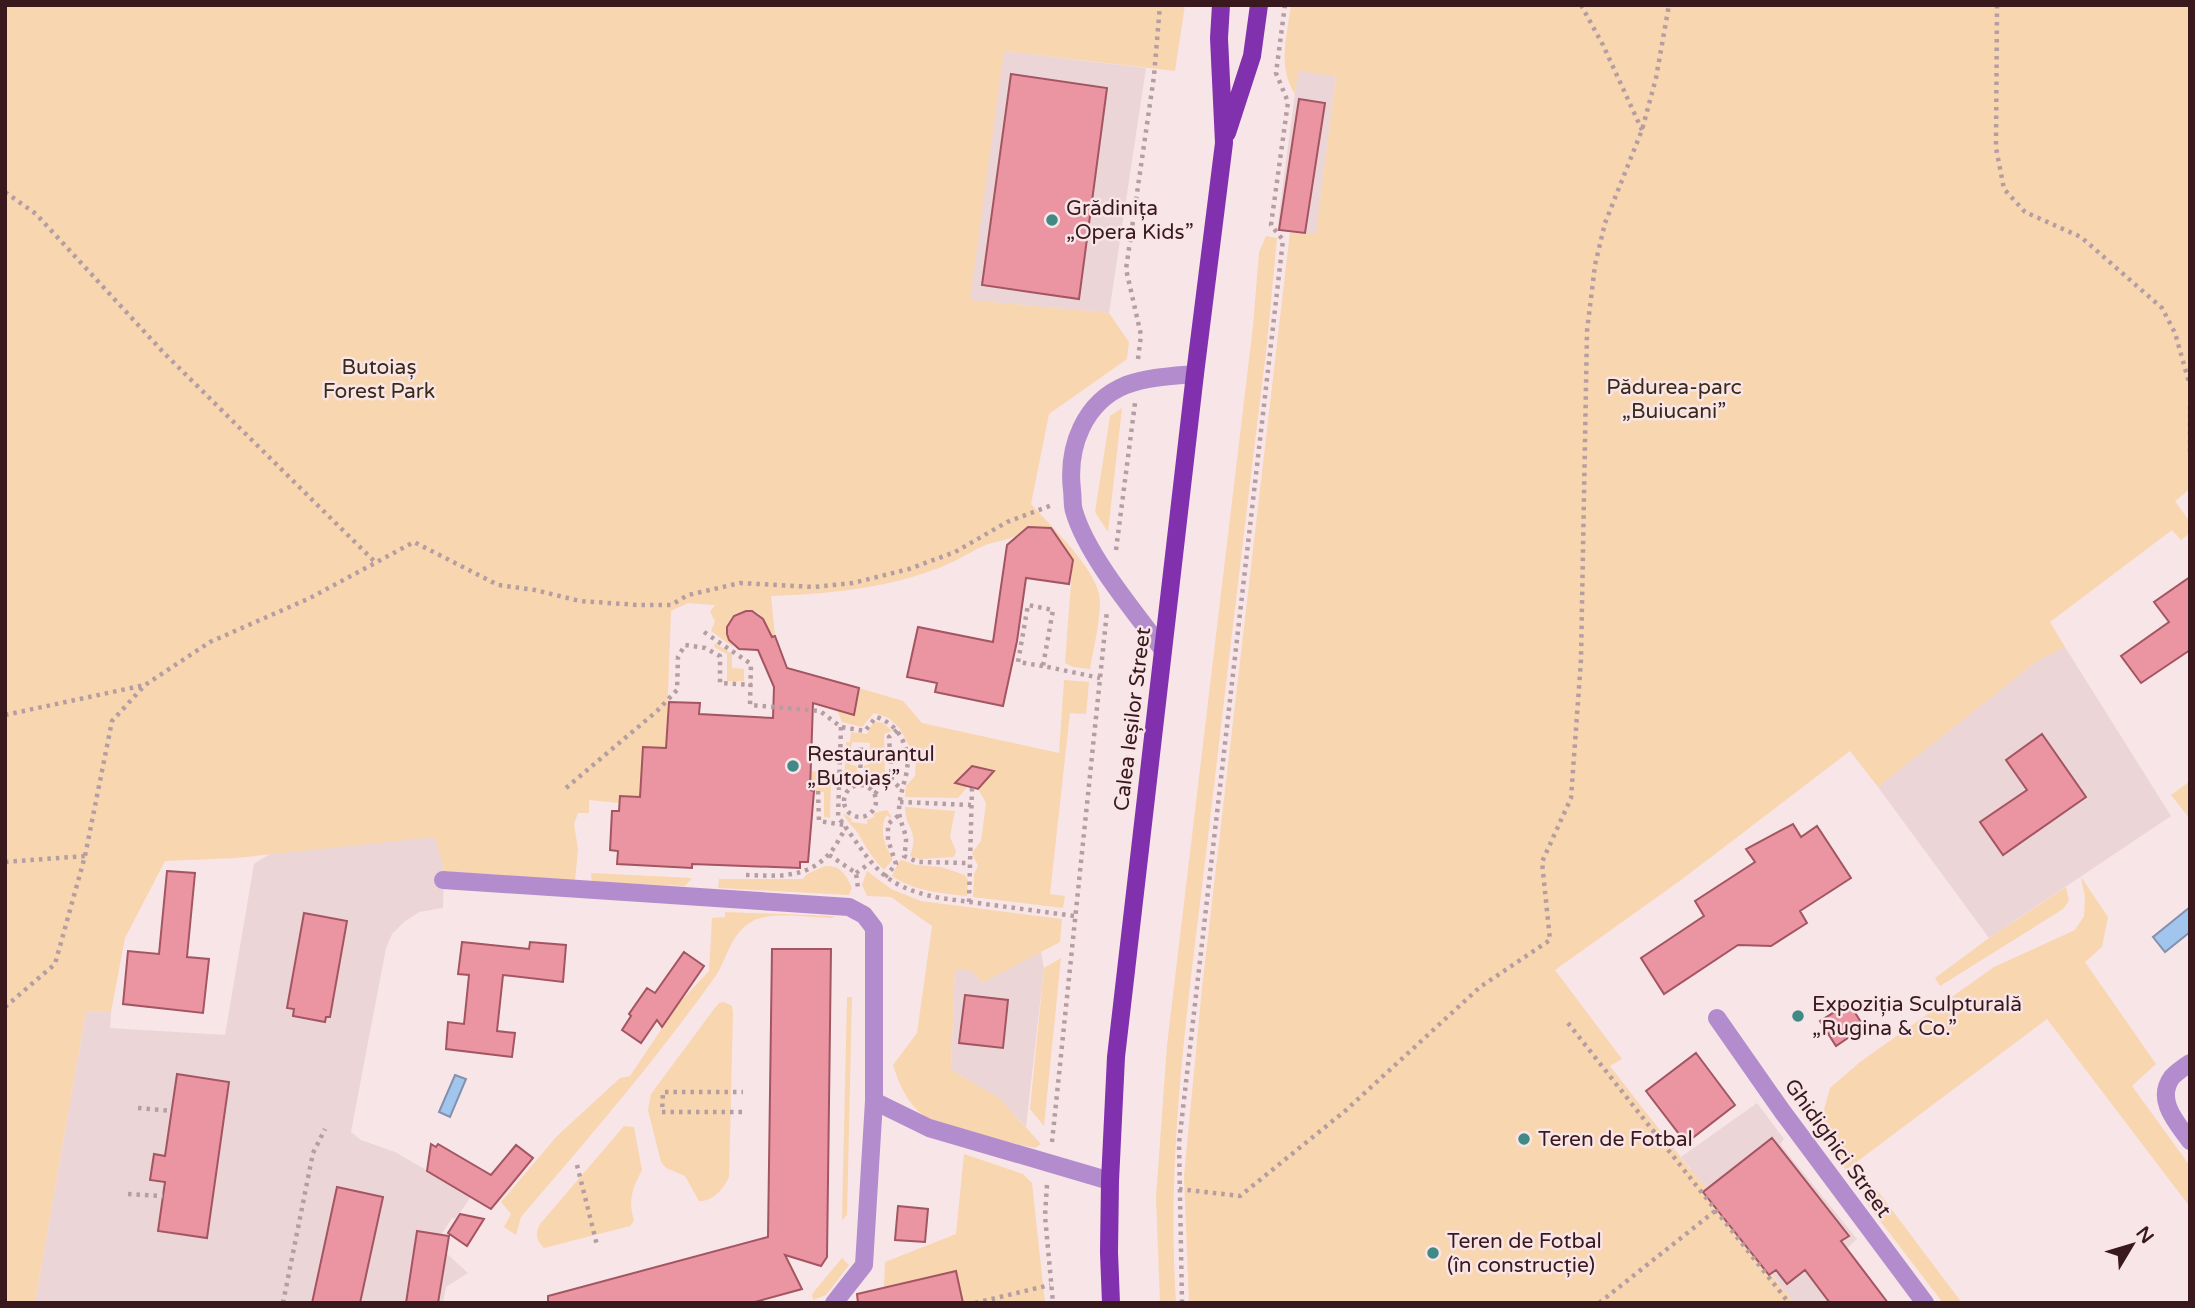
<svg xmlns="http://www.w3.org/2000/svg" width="2195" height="1308" font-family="'Varela Round',sans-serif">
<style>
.built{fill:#ebd5d7}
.green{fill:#f8d6b0}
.water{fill:#a1c5ec;stroke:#8291ae;stroke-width:2}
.building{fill:#ea95a1;stroke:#a35562;stroke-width:2}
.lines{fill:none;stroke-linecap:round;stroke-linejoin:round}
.path{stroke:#b59ea1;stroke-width:4.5;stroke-dasharray:3.5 5;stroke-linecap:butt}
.minor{stroke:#b28ccd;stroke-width:18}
.major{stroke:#8131ae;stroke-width:18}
.poi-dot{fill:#418985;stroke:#f8e5e7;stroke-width:2.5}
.labels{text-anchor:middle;stroke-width:5;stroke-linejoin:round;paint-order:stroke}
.poi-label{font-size:21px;fill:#39191e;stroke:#f8e5e7;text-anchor:start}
.park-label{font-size:21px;fill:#3a2a17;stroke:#f8e5e7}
.street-label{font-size:21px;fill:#39191e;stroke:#f8e5e7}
</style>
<rect width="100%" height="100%" fill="#f8e5e7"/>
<path class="built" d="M1004,51l142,17 -37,245 -140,-13z
M1298,70l38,6 -20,159 -39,-5z
M2065,647l106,169 -182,122 -111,-151 159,-126z
M435,836l9,35 -1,37 -24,4 -15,10 -12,12 -6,14 -35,184 10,8 34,12 76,44 -15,23 -4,-1 -11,17 -2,17 7,1 22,20 -22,14 -3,16h-408l51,-292 25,1 -1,16 115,7 29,-171 16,-10z
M1041,952l3,16 -18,159 -27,-29 -48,-28 4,-102 17,3 10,12z
M1757,1103l27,36 -4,5 77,95 -10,9 41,55h-94l-23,-30 2,-2 -92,-114z"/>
<path class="green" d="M5,5h1180l-10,66 -171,-20 -34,249 139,13 20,29 -2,17 -78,55 -18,90c19,21 62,62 68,90 4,16 -6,57 -9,75l-17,-2 -8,-4 8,-106 -13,-2 1,-12 -10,-15 -23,-1c-20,17 -27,11 -49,21 -14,7 -28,16 -43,21 -53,20 -110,25 -165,27l4,40 -9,2c-1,-5 -1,-13 -3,-18 -8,-19 -30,-6 -36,7l6,20 -22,-16 4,-10 -5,-9 5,-7 -27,-2 -17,8 -5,137 -23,-1 -3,50 -20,-1 -1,7 -30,-3v13h-11l-4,11 4,25 -3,32 -131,-10 -9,-34 -199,21 -71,3 -40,77 -14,74 -25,-1 -51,292h-30z
M1291,5h899v484l-15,12 15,21v11l-9,7 -9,-10 -122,92 15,25 -28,14 -159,126 -28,-36 -169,129 -126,90 67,89 -12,7 80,103h1l82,103 -2,2 23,29h-605l-5,-127 18,-188 88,-756 26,2 20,-158 -38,-5 -3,23c-18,-27 -8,-59 -4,-89z
M1266,236l11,2 -10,106c-21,170 -41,340 -61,510 -18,150 -40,298 -30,449h-16l-4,-106 11,-152 86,-719 6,-74z
M1122,408l-14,124 -13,-20 15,-96z
M715,643l17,11v14l12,1v12h-17v-27l-13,-7z
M1064,680l25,2 -3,32 -16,-1 -20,181 15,2 -2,12 -90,-11 1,-23 4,-8 -6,-13 9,-12 5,-38 -8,-14 9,-10 -4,-10 -25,29 -53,-1 1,-11 9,-10 1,-18 -16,-29 -11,-11 -15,-5 -12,14 -20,-5 -5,-12 17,5 5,-27 44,13 19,22 137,30z
M877,722l6,1 9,8 -8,3 1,41 3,3 -13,-1v7l-6,-4 1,-2 -6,-2v-10l6,-2v-21l-18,-1 -3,22 8,2v9l-5,1 1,4 -9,6 2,-44h4l1,-10 16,2 6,-11z
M810,771l21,3 -1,44 -6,-1v-25l-15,-2z
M2190,781v38l-19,-24z
M905,807l50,4 -5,26 6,14 -2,6 -35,2 -9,-3c10,-27 -5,-26 -5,-49z
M887,810l5,7 -2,1 -3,-3c-9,13 -2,32 6,44l-9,11c-10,-10 -17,-21 -24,-33 -4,-9 -13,-14 -17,-24l9,6 -1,3 16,2v-4l7,-3v-4z
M902,860l14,5 25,2 24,8 3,5 -1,16c-27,-3 -53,-5 -75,-20l7,-15z
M825,866c15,-1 21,8 27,22l-3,7 -131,-7 1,-9h84l4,-5z
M867,871l24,18 30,12 141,18 -2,23 -78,41 -10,-12 -17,-2 -4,101 48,28 42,46 -6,4c-29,-7 -89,-15 -111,-32 -17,-13 -25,-32 -31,-51l24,-32 15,-107 -41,-29 -24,-1 -5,-11z
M591,873l101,5 -7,8 -93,-4z
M2081,877l27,40 -6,30 -17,15 71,102 -24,22 58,80v41l-143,-188 -201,151 -24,-35 -1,-15 9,-32 30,-26 134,-95 81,-37 9,-14 1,-19z
M2066,887l3,14 -6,8 -123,77 -5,-8 54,-40z
M725,912l110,4 -3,2c-21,0 -61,-7 -79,3 -23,12 -25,37 -38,56 -60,84 -127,162 -194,240l-5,18 -12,-8 7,-13 -10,-12 55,-65 64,-59 10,-2 49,-73 30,-32 3,-53 13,-1z
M1061,958l-17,168 -14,-17 14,-141z
M847,997h5l-5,218 -5,5z
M724,1002l8,4 1,8 -4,163c-5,11 -16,25 -30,24l-14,-25 -19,-8 -5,-6 -13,-52 3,-16 60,-81 8,-10z
M624,1126l10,1 8,43c-10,19 -14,30 -8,51l-4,5 -86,22c-8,-8 -9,-14 -4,-24z
M964,1154l59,20 9,9 13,120h-82l-8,-31 -71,16 1,-26 71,-28z
M1877,1190l85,113h-19l-75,-98z
M842,1258l7,7 -23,30 -13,5 -1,-6z"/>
<path class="water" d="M2190,907v25l-25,20 -12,-15z
M455,1075l11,4 -16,38 -11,-5z"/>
<path class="building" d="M1011,74l96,14 -28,211 -97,-14z
M1299,99l26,4 -20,130 -26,-3z
M1028,527l23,1 22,32 -4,24 -43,-6 -9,63 -14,65 -68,-14 2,-9 -30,-6 11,-50 75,15 14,-97z
M2190,577v73l-49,33 -20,-27 48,-34 -15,-20z
M746,611h6l11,8 9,18 3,-1 12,32 72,20 -5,27 -41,-12 -3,87 4,1 -6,71h-8v6l-108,-4v4l-75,-4 1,-13 -8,-1 2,-39h7l1,-15 20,1 3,-50 23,1 3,-46 31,1 -1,11 74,4 1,-31 -16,-37 -19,-1 -10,-9 -2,-6v-7l7,-11z
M2042,734l44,63 -83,58 -23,-33 47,-32 -21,-30z
M972,766l22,5 -16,18 -23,-6z
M1793,824l8,13 16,-11 34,52 -51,33 7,12 -36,23 -33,-1 -74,49 -23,-36 63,-42 -9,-15 60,-39 -9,-13z
M167,871l28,2 -8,84 22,2 -6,54 -80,-9 5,-53 31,3z
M304,913l43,8 -17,96h-4l-1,5 -32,-6 1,-7 -7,-1z
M462,942l67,7 1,-7 36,3 -3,37 -60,-7 -6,56 18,2 -3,24 -66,-8 2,-27 16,2 5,-49 -11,-1z
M772,949h59l-4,308 -6,9 -36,-11 17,34 -51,14h-203v-7l220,-59z
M684,952l20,14 -42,61 -5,-7 -16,23 -19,-13 9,-14 -2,-2 18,-26 8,5z
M965,995l43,5 -5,48 -44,-5z
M1849,1003l15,24 -28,19 -16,-25z
M1696,1053l39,52 -49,38 -40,-52z
M177,1074l52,8 -22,156 -49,-7 7,-49 -15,-2 4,-26 11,2z
M1772,1138l77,98 -8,5 47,62h-58l-25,-33 -18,14 -11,-14 -7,5 -66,-83z
M431,1144l5,3 2,-3 53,31 25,-30 17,13 -42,51 -64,-38z
M337,1187l46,10 -23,106h-48z
M898,1206l30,3 -3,33 -30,-2z
M460,1214l24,5 -17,27 -19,-13z
M417,1231l32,5 -11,67h-32z
M956,1271l7,32h-105l-1,-9z"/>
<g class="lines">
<path class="path" d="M1581,5l22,40 39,85
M1997,5l-1,143 8,41 21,23 56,25 81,71 13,25 15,53
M5,192l31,22 128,139 212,210
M1138,359l3,-24 -15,-66 28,-193 6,-71
M2190,406v50
M1116,550l19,-147
M704,632l47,32 -1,41 70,6 21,16 24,4 11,-14c24,7 36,34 30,58 -3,13 -7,23 -7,37 1,10 6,18 7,27 0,5 -1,12 -2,17l14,6 50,1
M1043,666l-25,-4 10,-57 25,5 -10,56 57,12
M5,715l140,-30
M841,727l-3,90c35,46 40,69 102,81l135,18
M897,730l-8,7 3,43 8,8
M860,785l1,-41
M844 801a16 16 0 1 1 32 0a16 16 0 1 1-32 0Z
M566,788l91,-77 20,-21 1,-33 7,-12 20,3 15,8v27l32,2
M818,791l1,30 25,4
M875,794l2,-3 1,-11h14
M900,802l71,3
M829,855l27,18 2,15
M5,862l80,-6
M856,873l14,-10
M746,875c30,1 60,4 82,-20 7,-7 13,-19 18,-28
M885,877l11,-13 -8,-24v-16l11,-9
M969,902l3,-115
M5,1007l50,-43 30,-108 27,-135 33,-36 65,-43 100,-44 104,-56 84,43 37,5 45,11 58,4h33l17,-10 52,-12 74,4 39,-4 56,-14 46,-17 52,-30 45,-17
M1568,1023l221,280
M138,1108l34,3
M742,1112h-80l1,-20h80
M1052,1142l55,-531
M577,1165l20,80
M1047,1185l-2,31 8,87
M1179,1189l61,7 105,-85 135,-124 70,-47 -8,-78 29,-64 10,-138 6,-329 8,-66 10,-42 37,-93 14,-52 13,-73
M128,1194l35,2
M283,1303l30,-150 12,-24
M975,1303l75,-18
M1182,1303l-3,-160 104,-903 -12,-15 17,-123 -12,-29 9,-68
M1599,1303l116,-92"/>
<path class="minor" d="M1163,650c-28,-38 -76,-94 -89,-139 -2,-6 -1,-14 -2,-21 -5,-43 12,-88 54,-105 22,-8 46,-9 69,-11
M443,880l406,27 15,8 10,13v173l55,27 181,53
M1717,1018l65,93 143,192
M2190,1063c-6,4 -13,9 -18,14 -17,23 5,46 18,64
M834,1303l30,-38 10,-164"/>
<path class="major" d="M1227,133l25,-77 7,-51
M1111,1303l-2,-51 1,-71 6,-124 79,-683 29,-231 -5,-105 2,-33"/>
</g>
<g class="poi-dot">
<circle cx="1052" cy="220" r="7"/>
<circle cx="793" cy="766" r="7"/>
<circle cx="1798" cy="1016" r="7"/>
<circle cx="1524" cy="1139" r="7"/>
<circle cx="1433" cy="1253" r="7"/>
</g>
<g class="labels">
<g class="poi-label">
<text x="1066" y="215">Grădinița<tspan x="1066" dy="24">„Opera Kids”</tspan></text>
<text x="807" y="761">Restaurantul<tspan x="807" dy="24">„Butoiaș”</tspan></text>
<text x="1812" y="1011">Expoziția Sculpturală<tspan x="1812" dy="24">„Rugina &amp; Co.”</tspan></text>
<text x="1538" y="1146">Teren de Fotbal</text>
<text x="1447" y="1248">Teren de Fotbal<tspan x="1447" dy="24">(în construcție)</tspan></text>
</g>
<g class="park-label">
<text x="379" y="374">Butoiaș<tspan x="379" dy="24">Forest Park</tspan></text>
<text x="1674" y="394">Pădurea-parc<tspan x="1674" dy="24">„Buiucani”</tspan></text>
</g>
<g class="street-label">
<text transform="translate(1132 719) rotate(-83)" y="7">Calea Ieșilor Street</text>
<text transform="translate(1838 1148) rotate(54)" y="7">Ghidighici Street</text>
</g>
</g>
<rect width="2195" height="1308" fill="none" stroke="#39191e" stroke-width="14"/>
<g transform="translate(2132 1245) rotate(52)" stroke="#f8e5e7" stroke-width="5" paint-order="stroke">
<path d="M0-5L12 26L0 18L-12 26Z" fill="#39191e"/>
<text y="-10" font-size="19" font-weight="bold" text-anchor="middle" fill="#39191e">N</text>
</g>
</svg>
